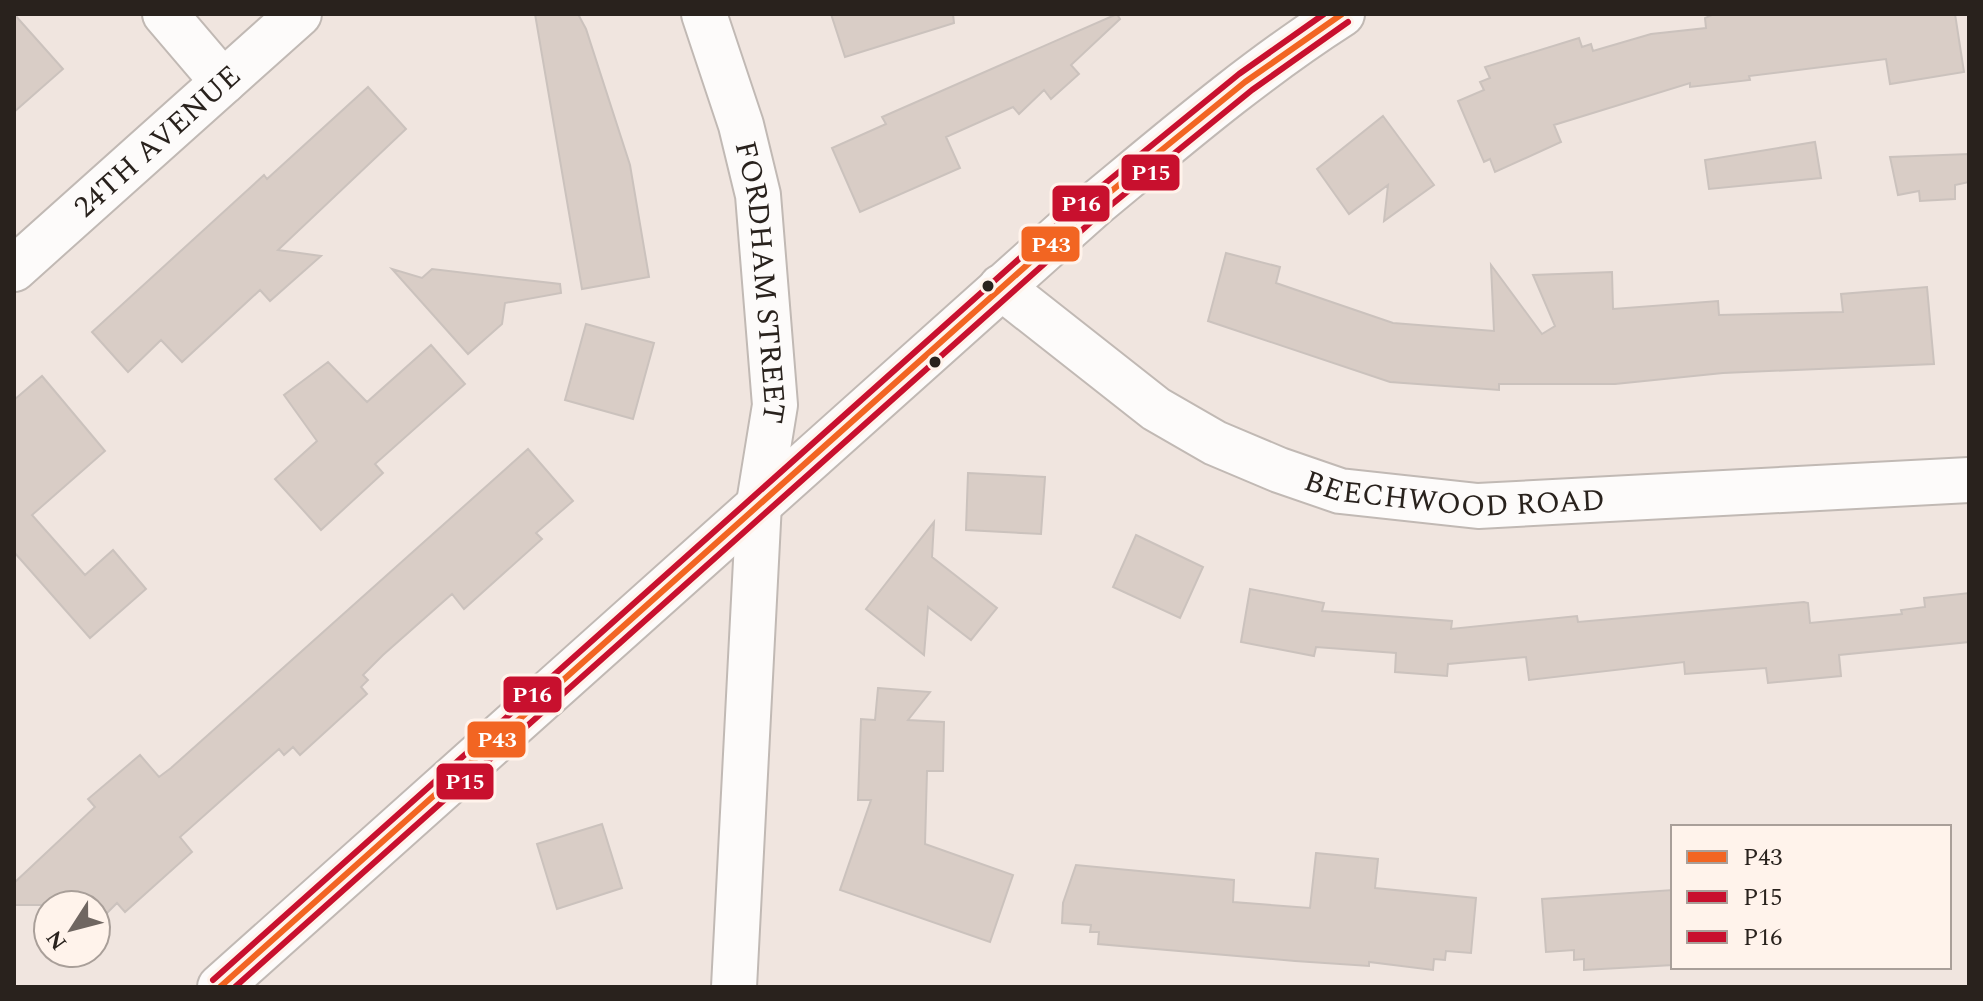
<svg xmlns="http://www.w3.org/2000/svg" width="1983" height="1001" font-family="Spectral,serif">
<style>
.building{fill:#d9cdc6;stroke:#cbc2bd;stroke-width:2}
.lines{fill:none;stroke-linecap:round;stroke-linejoin:round}
.minor-casing{stroke:#c1b9b4;stroke-width:48}
.minor{stroke:#fdfbfa;stroke-width:44}
.bus-1-casing{stroke:#fff3eb;stroke-width:12}
.bus-2-casing{stroke:#fff3eb;stroke-width:12}
.bus-3-casing{stroke:#fff3eb;stroke-width:12}
.bus-1{stroke:#f26522;stroke-width:6}
.bus-2{stroke:#c8102e;stroke-width:6}
.bus-3{stroke:#c8102e;stroke-width:6}
.bus-dot{fill:#29221d;stroke:#fff3eb;stroke-width:3}
.labels{text-anchor:middle;stroke-width:6;stroke-linejoin:round;paint-order:stroke}
.street-label{font-size:30px;fill:#29221d;stroke:#fff3eb}
.line-badge{stroke:#fff3eb;stroke-width:3}
.badge-label{font-size:22px;text-anchor:middle;font-weight:bold;fill:#fff}
</style>
<rect width="100%" height="100%" fill="#f0e5df"/>
<path class="building" d="M14,14l49,55 -49,43z
M535,14h43l8,15 44,136 19,112 -67,12z
M831,14h122l1,9 -109,34z
M1117,14l3,5 -49,46 8,9 -28,25 -7,-9 -25,24 -6,-7 -67,30 14,31 -100,44 -28,-64 54,-24 -4,-7z
M1714,14h241l9,58 -74,12 -4,-25 -137,17 1,4 -60,7v-4l-136,42 7,17 -66,30 -5,-13 -6,3 -26,-61 26,-11 -4,-8 10,-4 -5,-11 94,-29 3,9 9,-3 2,7 58,-17 55,-6 -1,-10z
M368,87l38,42 -128,121 43,6 -51,45 -10,-11 -78,72 -21,-22 -33,32 -36,-40 172,-157 3,4z
M1383,116l51,69 -50,36 4,-36 -39,29 -32,-45z
M1815,142l6,36 -112,11 -4,-29z
M1969,154v28l-14,3v14l-35,2 -1,-10 -21,4 -8,-38z
M1226,253l54,14 -4,16 117,40 101,8 -3,-66 51,69 13,-8 -22,-51 79,-3 1,37 105,-8 1,14 124,-3 -2,-18 86,-7 7,77 -211,9 -108,11h-116v6l-109,-8 -182,-61z
M392,269l30,9 10,-9 128,15 1,9 -56,10 -3,21 -34,30z
M586,324l68,19 -21,76 -68,-19z
M431,345l34,39 -90,80 8,9 -62,57 -46,-51 42,-38 -33,-46 44,-33 39,40z
M42,376l63,75 -73,64 53,60 28,-25 33,39 -56,49 -76,-86v-152z
M528,449l45,52 -37,32 6,6 -78,70 -12,-15 -69,61 -20,20 5,5 -7,7 6,7 -67,61 -7,-8 -9,8 -5,-6 -99,88 12,15 -67,60 -8,-9 -21,21v-19h-82v-22l81,-76 -7,-8 52,-44 19,22 12,-9z
M968,473l77,4 -4,57 -75,-4z
M934,522l-2,35 65,51 -26,32 -43,-33 -4,48 -58,-46z
M1136,535l67,32 -23,51 -67,-31z
M1250,589l74,14 -2,8 130,10 -1,8 126,-13 1,6 226,-20 4,1 2,20 92,-9 -1,-4 24,-3 -1,-9 45,-5v49l-130,13 2,21 -73,7 -2,-15 -81,6 -1,-12 -155,18 -3,-23 -78,7 -1,12 -52,-4 1,-19 -80,-6 -2,9 -73,-14z
M878,688l52,4 -22,28 36,2 -1,49h-16l-2,73 88,31 -23,67 -150,-52 31,-90h-13l3,-81 14,1z
M602,824l20,64 -65,21 -20,-65z
M1316,853l62,6 -3,29 101,10 -5,55 -25,-2 -1,9 -11,-1 -1,11 -64,-8v4l-74,-5 -197,-17 1,-12h-9l1,-7 -29,-2 1,-20 13,-38 158,15 -1,22 77,6z
M1673,890v75l-89,5v-11l-10,1v-10l-28,2 -4,-53z"/>
<g class="lines">
<defs>
<g id="minor">
<path d="M165,14l58,68"/>
<path id="s1" d="M704,14l37,111 17,70 17,210 -16,98 -25,484"/>
<path id="s2" d="M14,269l285,-255"/>
<path id="s3" d="M1001,287l155,122 59,34 64,27 61,21 138,15 491,-26"/>
<path d="M220,987l873,-781c81,-67 160,-135 249,-192"/>
</g>
</defs>
<use href="#minor" class="minor-casing"/>
<use href="#minor" class="minor"/>
<defs>
<path id="bus-1" d="M220,987l873,-781 152,-124 97,-68"/>
<path id="bus-2" d="M235,987l865,-773 152,-124 96,-68"/>
<path id="bus-3" d="M213,980l873,-781 153,-125 85,-60"/>
</defs>
<use href="#bus-1" class="bus-1-casing"/>
<use href="#bus-2" class="bus-2-casing"/>
<use href="#bus-3" class="bus-3-casing"/>
<use href="#bus-1" class="bus-1"/>
<use href="#bus-2" class="bus-2"/>
<use href="#bus-3" class="bus-3"/>
</g>
<g class="bus-dot">
<circle cx="988" cy="286" r="7"/>
<circle cx="935" cy="362" r="7"/>
</g>
<g class="labels">
<g class="street-label">
<text dy="10" stroke="none"><textPath href="#s2" startOffset="192">24TH AVENUE</textPath></text>
<text dy="10" stroke="none"><textPath href="#s1" startOffset="276">FORDHAM STREET</textPath></text>
<text dy="10" stroke="none"><textPath href="#s3" startOffset="514">BEECHWOOD ROAD</textPath></text>
</g>
</g>
<g class="line-badge">
<rect x="1120" y="153" width="61" height="39" rx="8" fill="#c8102e"/>
<rect x="1051" y="184" width="60" height="39" rx="8" fill="#c8102e"/>
<rect x="1020" y="225" width="61" height="38" rx="8" fill="#f26522"/>
<rect x="502" y="675" width="61" height="39" rx="8" fill="#c8102e"/>
<rect x="466" y="720" width="61" height="39" rx="8" fill="#f26522"/>
<rect x="435" y="762" width="60" height="39" rx="8" fill="#c8102e"/>
</g>
<g class="badge-label">
<text x="1151" y="180">P15</text>
<text x="1081" y="211">P16</text>
<text x="1051" y="252">P43</text>
<text x="532" y="702">P16</text>
<text x="497" y="747">P43</text>
<text x="465" y="789">P15</text>
</g>
<rect width="1983" height="1001" fill="none" stroke="#29221d" stroke-width="32"/>
<rect x="1671" y="825" width="280" height="144" fill="#fff3eb" stroke="#a99f99" stroke-width="2"/>
<rect x="1687" y="851" width="40" height="12" fill="#f26522" stroke="#a99f99" stroke-width="2"/>
<text x="1743" y="865" font-size="24" fill="#29221d">P43</text>
<rect x="1687" y="891" width="40" height="12" fill="#c8102e" stroke="#a99f99" stroke-width="2"/>
<text x="1743" y="905" font-size="24" fill="#29221d">P15</text>
<rect x="1687" y="931" width="40" height="12" fill="#c8102e" stroke="#a99f99" stroke-width="2"/>
<text x="1743" y="945" font-size="24" fill="#29221d">P16</text>
<g transform="translate(72 929) rotate(234)"><circle r="38" fill="#fff3eb" stroke="#a99f99" stroke-width="2"/>
<path d="M0-6L14 30L0 20L-14 30Z" fill="#6f6661"/>
<text y="-12" font-size="22" font-weight="bold" text-anchor="middle" fill="#29221d">N</text>
</g>
</svg>
